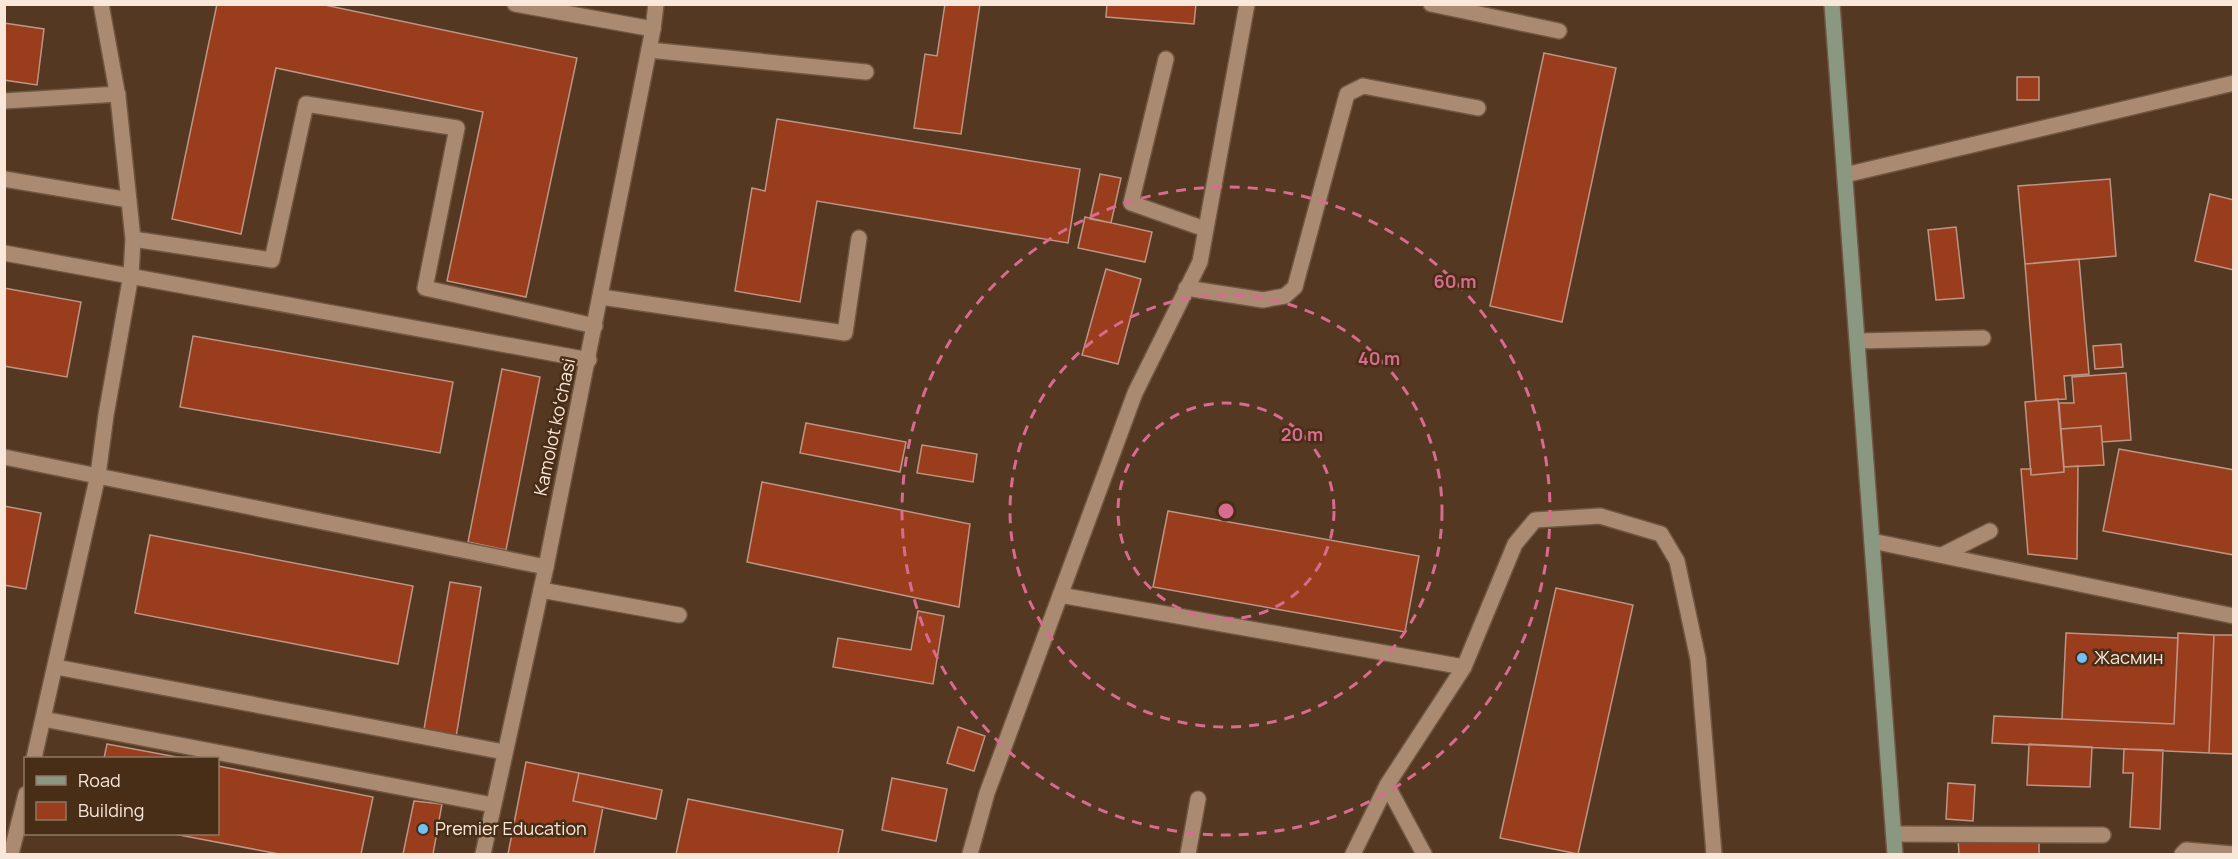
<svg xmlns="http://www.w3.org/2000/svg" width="2238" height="859" font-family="Manrope,sans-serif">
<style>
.building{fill:#993d1c;stroke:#bd9587;stroke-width:1.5}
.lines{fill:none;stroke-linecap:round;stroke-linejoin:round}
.lane-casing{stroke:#6f5743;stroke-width:18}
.street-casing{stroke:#6f5743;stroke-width:18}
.secondary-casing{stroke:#6f5743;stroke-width:18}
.lane{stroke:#ab8a72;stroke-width:15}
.street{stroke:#ab8a72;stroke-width:15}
.secondary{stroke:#8b9881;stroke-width:15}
.ring{fill:none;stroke:#d86b8e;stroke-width:3;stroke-dasharray:10 8}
.poi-dot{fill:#72c1f5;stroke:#492e17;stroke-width:2}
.labels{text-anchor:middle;stroke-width:5;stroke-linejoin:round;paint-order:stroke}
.street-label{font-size:18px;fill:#f9e7da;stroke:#492e17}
.poi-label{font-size:18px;fill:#f9e7da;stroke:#492e17;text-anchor:start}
.centre{fill:#d86b8e;stroke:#492e17;stroke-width:3}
.ring-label{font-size:18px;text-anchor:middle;font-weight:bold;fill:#d86b8e;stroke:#492e17;stroke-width:5;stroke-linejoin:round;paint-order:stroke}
</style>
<rect width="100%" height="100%" fill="#543821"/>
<path class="building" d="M217,4h103l257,54 -51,239 -79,-16 36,-169 -207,-44 -35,166 -69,-15z
M945,4h35l-19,130 -47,-6 11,-74 12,2z
M1107,4h89l-2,20 -88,-7z
M4,23l40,6 -7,56 -33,-5z
M1544,53l72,15 -54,254 -72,-16z
M2017,77h22v23h-22z
M777,119l303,50 -12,74 -251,-42 -17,101 -65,-11 17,-103 13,3z
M1100,174l21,4 -10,45 -21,-4z
M2110,179l6,77 -91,8 -7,-78z
M2210,194l24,6v70l-39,-9z
M1085,217l67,15 -7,30 -67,-14z
M1956,227l8,71 -28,2 -8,-70z
M2079,259l10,115 -25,2 2,23 -30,2 -11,-137z
M1106,269l35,10 -23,85 -36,-9z
M4,288l77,14 -14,75 -63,-11z
M193,336l260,46 -13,71 -260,-46z
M2121,344l2,23 -28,2 -2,-23z
M502,369l38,8 -34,173 -38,-8z
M2126,373l5,67 -29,2 -1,-16 -40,3 -2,-26h15l-2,-26z
M2058,399l6,73 -33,3 -6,-73z
M806,423l100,19 -6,30 -100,-19z
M2101,426l3,39 -40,2 -3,-38z
M922,445l55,9 -4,28 -56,-9z
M2119,449l115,21v85l-131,-24z
M2078,466l-1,93 -49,-5 -7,-85h10v6l33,-3v-5z
M762,482l208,42 -11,83 -212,-45z
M4,506l37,7 -15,76 -22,-4z
M1168,511l251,45 -14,76 -252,-45z
M150,535l263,51 -15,78 -263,-51z
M450,582l31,5 -25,150 -32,-8z
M1556,588l77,17 -55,249 -78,-16z
M918,611l26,5 -11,68 -100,-17 5,-29 73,12z
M2066,633l112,5 -4,86 -112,-5z
M2178,633l36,2 -5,118 -217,-10 2,-27 180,8z
M2214,635h20v119l-25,-1z
M958,727l27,9 -11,35 -27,-8z
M107,744l75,14h-78z
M2029,744l63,3 -2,40 -63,-2z
M2124,749l39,1 -3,79 -30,-2 3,-54h-10z
M526,762l53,11 -6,28 30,6 -9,47h-86z
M218,766l155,31 -12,57h-82l-105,-20h44z
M579,773l83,17 -6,29 -83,-18z
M892,778l55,11 -11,52 -54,-11z
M1948,783l27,2 -2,36 -27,-2z
M688,799l155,31 -5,24h-162z
M414,801l28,3 -9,50h-30z
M1958,839l81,2v13h-80z"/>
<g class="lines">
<defs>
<path id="lane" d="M515,4l138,25
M1431,4l128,27
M649,50l217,22
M1166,59l-35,144 74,26
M4,101l114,-7
M4,179l125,21
M133,239l139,21 34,-156 151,24 -32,160 170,38
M4,253l585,107
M1186,288l77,12 22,-4 10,-9 52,-193 16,-8 115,22
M601,297l244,36 14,-95
M1858,341l125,-3
M4,457l542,110
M1872,541l362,75
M1942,555l48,-24
M541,590l138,25
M1060,595l404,72
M56,667l448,85
M43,719l450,86
M34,758l64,-283 8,-60 25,-140 2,-36 -15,-142 -17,-93
M1387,785l37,69
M1894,834l209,1
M11,854l15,-60
M970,854l17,-61 148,-400 65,-131 47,-258
M1188,854l10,-55
M1353,854l34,-69 77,-118 51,-123 20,-24 65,-4 61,18 16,27 21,98 16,195
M2182,854l4,-4 47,4"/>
<path id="street" d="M1845,175l389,-92
M483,854l63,-287 107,-538 3,-25"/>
<path id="secondary" d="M1832,4l63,850"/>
</defs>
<use href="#lane" class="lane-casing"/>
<use href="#street" class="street-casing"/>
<use href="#secondary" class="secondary-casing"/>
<use href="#lane" class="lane"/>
<use href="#street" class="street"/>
<use href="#secondary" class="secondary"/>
</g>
<g class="ring">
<circle cx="1226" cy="511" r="108"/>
<circle cx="1226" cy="511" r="216"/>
<circle cx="1226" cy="511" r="324"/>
</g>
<g class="poi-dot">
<circle cx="2082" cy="658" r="6"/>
<circle cx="423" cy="829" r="6"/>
</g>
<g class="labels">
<g class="street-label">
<text transform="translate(555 427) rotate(-78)" y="6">Kamolot koʻchasi</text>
</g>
<g class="poi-label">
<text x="2094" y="664">Жасмин</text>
<text x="435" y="835">Premier Education</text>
</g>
</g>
<circle cx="1226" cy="511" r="9" class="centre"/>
<g class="ring-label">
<text x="1455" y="288">60 m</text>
<text x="1379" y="365">40 m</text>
<text x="1302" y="441">20 m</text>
</g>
<rect width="2238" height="859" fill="none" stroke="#f9e7da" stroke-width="12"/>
<rect x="24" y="757" width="195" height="78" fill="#492e17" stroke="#8f7865" stroke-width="1.5"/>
<rect x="36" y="776" width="30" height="9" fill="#8b9881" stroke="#8f7865" stroke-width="1.5"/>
<text x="78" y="787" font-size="18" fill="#f9e7da">Road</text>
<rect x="36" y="802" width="30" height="18" fill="#993d1c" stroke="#8f7865" stroke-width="1.5"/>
<text x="78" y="817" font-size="18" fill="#f9e7da">Building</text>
</svg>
